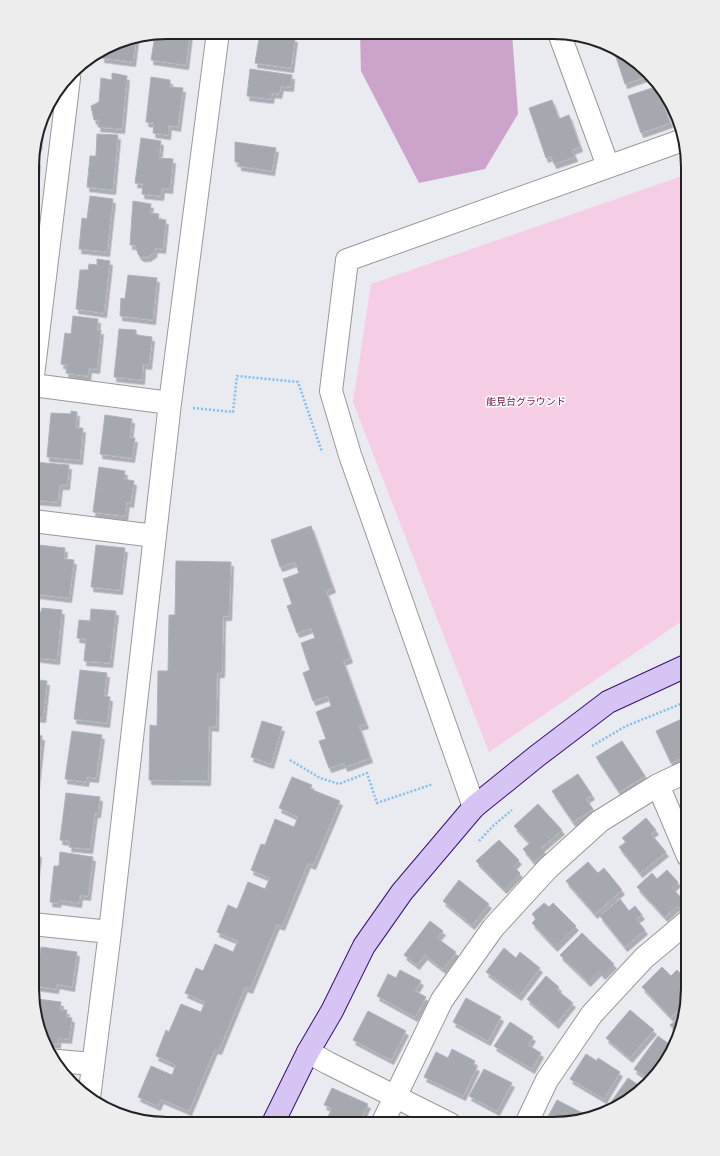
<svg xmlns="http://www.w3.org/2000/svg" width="720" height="1156" font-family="Roboto,'Noto Sans JP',sans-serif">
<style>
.forest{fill:#cca3cb}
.park{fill:#f5cde5}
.building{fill:#a6a8af;stroke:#adb2c1;filter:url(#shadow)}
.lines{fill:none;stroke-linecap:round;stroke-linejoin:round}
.street-casing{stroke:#999;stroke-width:24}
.secondary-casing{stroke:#391170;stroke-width:24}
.path{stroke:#80c0ec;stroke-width:2.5;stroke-dasharray:2 2;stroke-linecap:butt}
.street{stroke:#fff;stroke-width:22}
.secondary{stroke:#d6c5f4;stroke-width:22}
.labels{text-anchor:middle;stroke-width:3;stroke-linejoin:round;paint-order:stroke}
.park-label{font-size:10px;fill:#771852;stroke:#fff}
.rim{fill:none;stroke:#222;stroke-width:2}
</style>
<defs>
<filter id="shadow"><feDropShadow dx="2.5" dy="4.5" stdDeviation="0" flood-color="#0004"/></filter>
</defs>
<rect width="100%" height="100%" fill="#eaeaf1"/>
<path class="forest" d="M360,33h152l6,81 -33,55 -66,14 -58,-112z"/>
<path class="park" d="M688,174v443l-199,135 -136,-350 18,-118z"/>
<path class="building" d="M167,32h23l-4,33 -35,-5 4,-25z
M260,33l35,5 -4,30 -36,-5z
M136,38l-3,24 -31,-4 1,-8 13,-8z
M614,51l21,9 13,16 -23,8z
M250,69l42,6 -1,12 -10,-1 -2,8 -7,-1 -1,6 -24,-3z
M112,73l15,3 -5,53 -24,-2 1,-7h-5l-3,-14 8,-4 2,-24 11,2z
M151,77l19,3v7l13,1 -5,39 -9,-2 -1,10 -15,-2 1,-10 -8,-1z
M655,87l3,3 12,33 -29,10 -13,-37z
M552,100l7,19 10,-4 11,32 -8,3 3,7 -21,7 -3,-8 -5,2 -17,-50z
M40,128h1l-2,18h-5z
M97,134l21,1 -5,55 -26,-3 3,-31h6z
M141,138l20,3 -2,17 14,1 -3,30 -8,-1 -1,8 -19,-2 1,-10 -8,-1z
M235,142l41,6 -4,23 -33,-5v-4h-4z
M33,160l5,1 -2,19h-3z
M90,196l23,3 -6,53 -28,-3 3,-31 5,1z
M133,201l18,3 -1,9 9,1 -1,5 8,1 -3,29 -8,-1 -1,5 -6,4h-7l-3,-3 -3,-9h-5z
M97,259l13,2 -6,52 -28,-4 4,-39h8l1,-6 8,1z
M128,275l29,3 -4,42 -33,-4 1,-18 4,1z
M73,316l25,3 -1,11h4l-4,39 -8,-1 -1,8 -22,-3 1,-8 -6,-1 4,-31 6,1z
M119,329l17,1v5l16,2 -3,28 -6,-1 -1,16 -28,-3z
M71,411l6,1 -1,16h7l-3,32 -33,-3 4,-44 20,1z
M105,415l27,4 -2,19h5l-3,20 -32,-4z
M33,462l36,3 -2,20h-7l-2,17 -25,-2z
M99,467l26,4 -1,8 10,2 -3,22 -4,-1 -2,14 -32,-4z
M311,526l22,62 -7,3 24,67 -7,3 23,63 -7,2 11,32 -25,9 -1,-4 -15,5 -10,-27 7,-2 -10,-27 15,-6 -3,-10 -15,5 -10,-28 7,-3 -9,-27 14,-5 -4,-10 -14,5 -10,-27 5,-2 -9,-25 16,-6 -4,-11 -15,5 -9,-27z
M39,545l26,3 -1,11 10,1 -5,38 -32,-4 1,-10 -4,-1z
M96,545l29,3 -5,42 -29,-3z
M176,561l55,1 -2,54h-6l-1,57h-5l-1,54 -7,-1 -1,55 -59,-1 1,-55 7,1 1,-55h10l1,-56h6z
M42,608l20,2 -5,50 -25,-3v-21l3,-24h6z
M91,609l25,2 -6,52 -26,-2 2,-22 -9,-1 2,-18 11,1z
M80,670l27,3 -3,23 6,1 -3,26 -33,-4z
M32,679l15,2 -4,37 -11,-1z
M688,716v39l-17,8 -15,-32z
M262,721l20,6 -11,37 -20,-7z
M72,731l30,4 -6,43 -9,-1 -1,5 -21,-3z
M32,734l10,2 -5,47 -5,-1z
M622,741l23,35 -26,16 -23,-35z
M578,774l14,21 -6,4 7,10 -20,13 -21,-31z
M292,777l20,8 -2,4 30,12 -27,64 -5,-2 -26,63 -5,-2 -27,65 -5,-2 -26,63 -4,-1 -26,62 -28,-12 -3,7 -20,-9 13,-31 21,9 4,-10 -20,-9 10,-26 3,2 12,-28 20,8 4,-10 -20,-9 11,-25 7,3 12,-27 18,8 5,-11 -21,-9 11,-27 9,4 11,-27 17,7 5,-11 -19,-8 10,-26 4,1 10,-26 19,8 4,-10 -19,-9z
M66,793l34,4 -2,16h-3l-5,36 -21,-2 1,-6 -10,-1z
M538,804l24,26 -21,18 4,4 -11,10 -11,-13 7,-6 -16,-17z
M646,818l10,12 -5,4 15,18 -26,21 -21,-26 7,-5 -4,-4z
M499,840l20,20 -6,6 7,7 -16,16 -28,-28z
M32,852l7,1 -6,50 -1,-1z
M60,852l33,5 -5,39 -8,-1 -1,8 -20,-3 -1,3 -8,-1 4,-36h5z
M588,862l10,11 6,-5 18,22 -27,24 -29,-33z
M667,870l11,12 -6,6 13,14 -5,6 -3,-2 -12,11 -28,-30 15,-14 5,6z
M459,880l30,24 -17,21 -29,-24z
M620,899l9,12 6,-5 7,9 -6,4 9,11 -20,17 -25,-31z
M544,903l5,4 4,-4 23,23 -21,21 -23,-24 4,-4 -4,-5z
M430,921l13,10 -6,7 19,14 -13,17 -18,-14 -8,10 -13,-10z
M582,933l32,31 -11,11 -4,-4 -11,11 -28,-27z
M41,947l36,5 -5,35 -15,-3 -1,5 -21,-3z
M504,948l12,10 4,-6 20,16 -21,28 -33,-24z
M662,967l9,9 6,-6 11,11 -1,21 -16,15 -29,-30z
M400,970l21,11 -6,10 11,6 -11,20 -38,-21 11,-22 8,4z
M546,976l13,11 -2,3 16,13 -17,21 -29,-25z
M466,998l35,19 -13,24 -35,-19z
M37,999l24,3 -1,8h7l-1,7 6,1 -3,21 -11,-1v6l-14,-2 -8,-35z
M630,1010l24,20 -24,28 -24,-20z
M368,1011l38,20 -15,29 -38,-20z
M685,1013l-4,19 -2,3 -9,-10z
M510,1022l23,15 -5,8 13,8 -9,16 -38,-23z
M658,1036l15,11 -13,24 -11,8 -15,-10z
M452,1049l23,12 -2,4 4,2 -14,29 -39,-19 12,-25 12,6z
M586,1054l11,7 1,-3 22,14 -16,27 -34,-20z
M484,1069l28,14 -15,28 -28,-15z
M628,1078l12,8 -25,19 -4,-3z
M332,1088l36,16 -9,19h-34l7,-15 -8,-3z
M557,1100l33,17 -37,7h-9z"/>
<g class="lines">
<defs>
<path id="street" d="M559,33l49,133
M33,376l36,-298
M33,385l137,18
M33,521l122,15
M658,785l30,-14
M474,807l-124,-352 -19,-64 16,-131 336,-120
M32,924l78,8
M308,1052l20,11 122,61
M58,1061l35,3
M89,1098l21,-166 60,-529 48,-371
M382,1124l60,-124 51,-72 55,-60 52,-47 58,-36 30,71
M526,1124l21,-44 45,-66 52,-56 44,-37"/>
<path id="secondary" d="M273,1123l35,-71 24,-41 32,-65 38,-54 72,-85 63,-51 71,-54 80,-37"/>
</defs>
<use href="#street" class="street-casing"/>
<use href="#secondary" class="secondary-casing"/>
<path class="path" d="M193,408l40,4 4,-36 61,6 24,70
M592,746l34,-20 62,-25
M290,760l30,18 19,6 28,-11 10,30 56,-19
M479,841l14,-15 19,-16"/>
<use href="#street" class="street"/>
<use href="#secondary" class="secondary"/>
</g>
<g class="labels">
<g class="park-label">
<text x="526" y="405">能見台グラウンド</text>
</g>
</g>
<path d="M0 0H720V1156H0ZM167 39H553A128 128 0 0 1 681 167V989A128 128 0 0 1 553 1117H167A128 128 0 0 1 39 989V167A128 128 0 0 1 167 39Z" fill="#ededed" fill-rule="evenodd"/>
<path class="rim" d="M167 39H553A128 128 0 0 1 681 167V989A128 128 0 0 1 553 1117H167A128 128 0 0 1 39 989V167A128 128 0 0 1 167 39Z"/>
</svg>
